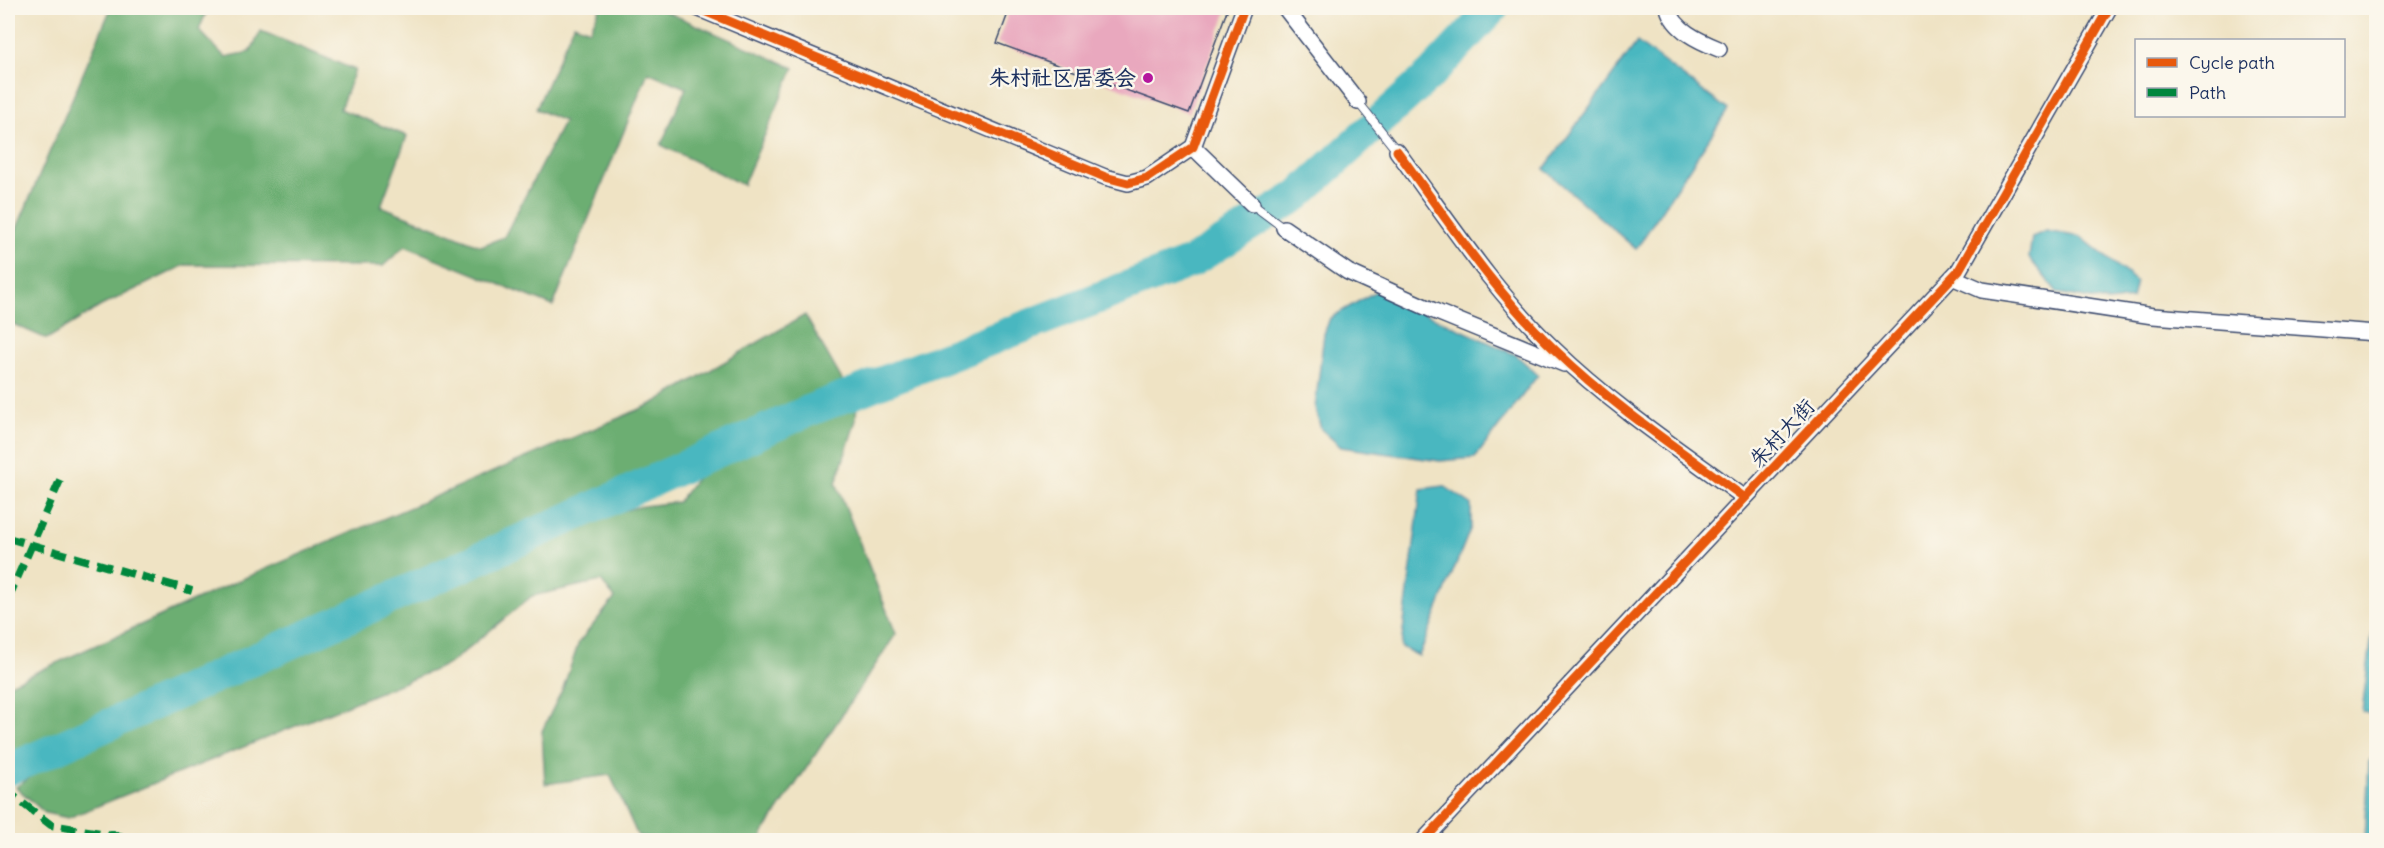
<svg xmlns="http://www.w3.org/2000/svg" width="2384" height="848" font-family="Delius,'LXGW WenKai TC',sans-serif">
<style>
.forest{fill:#6cae72;stroke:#446e68;stroke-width:1.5}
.water{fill:#48b7c0;stroke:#32738f;stroke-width:1.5}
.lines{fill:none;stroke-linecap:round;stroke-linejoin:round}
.river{stroke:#48b7c0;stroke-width:32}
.building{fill:#e9a8be}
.lane-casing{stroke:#3b4a6d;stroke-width:10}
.street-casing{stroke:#3b4a6d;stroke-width:18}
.lane{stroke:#fff;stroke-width:8}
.street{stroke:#fff;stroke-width:15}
.quiet{stroke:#00873e;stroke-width:8;stroke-dasharray:15 8;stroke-linecap:butt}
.cycleway-casing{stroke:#fbf7ec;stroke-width:13}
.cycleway{stroke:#e8590c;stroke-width:9}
.poi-dot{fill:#b5179e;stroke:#fbf7ec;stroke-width:2}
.labels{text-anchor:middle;stroke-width:5;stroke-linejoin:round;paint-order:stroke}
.poi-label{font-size:21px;font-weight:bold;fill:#1b2f5e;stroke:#fbf7ec;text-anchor:end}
.street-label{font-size:21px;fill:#1b2f5e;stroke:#fbf7ec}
</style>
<rect width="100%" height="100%" fill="#fbf7ec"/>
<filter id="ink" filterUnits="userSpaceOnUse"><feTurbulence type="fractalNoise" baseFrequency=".0167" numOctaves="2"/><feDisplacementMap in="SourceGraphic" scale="12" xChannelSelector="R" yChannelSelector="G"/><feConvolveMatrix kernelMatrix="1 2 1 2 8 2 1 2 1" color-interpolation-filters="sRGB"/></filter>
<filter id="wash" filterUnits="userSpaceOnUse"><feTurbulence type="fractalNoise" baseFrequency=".008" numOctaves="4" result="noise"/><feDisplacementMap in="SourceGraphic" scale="24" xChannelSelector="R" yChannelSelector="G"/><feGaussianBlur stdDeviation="1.35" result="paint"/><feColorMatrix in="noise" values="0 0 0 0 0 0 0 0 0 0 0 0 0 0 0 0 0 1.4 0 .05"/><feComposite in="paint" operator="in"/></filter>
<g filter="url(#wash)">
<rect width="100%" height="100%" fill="#efe3c4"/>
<path class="forest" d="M111,8h97l-9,22 26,27 25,-5 11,-21 94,39 -15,39 67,27 -26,70 100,40 23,-9 60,-116 -28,-12 38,-85 16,6 10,-22h58l136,60 -51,117 -82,-40 25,-57 -38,-16 -95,234 -148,-60 -22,20 -198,-1 -84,41 -54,33 -39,-17v-73z
M805,315l41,72 -430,193 -408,177v-72l225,-102 421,-180z
M857,397l-1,23 -20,63 60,151 -133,199 -1,7h-103l-21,-4 -28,-61 -65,9 -3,-53 21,-43 16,-46 36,-44 -14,-17 -69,15 -83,68 -381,154 -23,-5 -29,-26 38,-27 545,-244 44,-10 35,-4 27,-35z"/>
<path class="water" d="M1637,42l91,68 -92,139 -92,-80z
M2046,231l35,6 55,44 -4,18 -24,3 -50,-9 -29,-35 3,-21z
M1376,291l140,64 22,20 -63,83 -35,3 -99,-14 -20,-18 -6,-21 9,-74 6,-16z
M1444,486l27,18v23l-52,129 -18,-9 20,-158z
M2376,628v88l-14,-5 10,-76z
M2376,753v87h-11l4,-78z"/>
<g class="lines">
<path class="river" d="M8,770l800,-359 383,-149 106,-66 136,-124 60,-64"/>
</g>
<g id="blocks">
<path class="building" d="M1010,8h218l-39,105 -192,-70z"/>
</g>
</g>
<g filter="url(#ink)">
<use href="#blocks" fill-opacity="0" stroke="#3b4a6d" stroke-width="1.5"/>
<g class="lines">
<defs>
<path id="lane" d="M1358,102l39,49
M1252,204l32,24"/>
<path id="street" d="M697,8l408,169 23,6 19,-5 46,-31 51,-139
M1285,8l73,94
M1668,8c6,22 31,33 51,41
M1193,147l59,57
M1397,151c50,68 97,141 158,199 58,56 126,101 190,148
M1284,228l64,44 84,38 132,54
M1952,277l30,13 171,26 223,17
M1424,840l535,-570 150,-262"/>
</defs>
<use href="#lane" class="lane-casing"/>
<use href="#street" class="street-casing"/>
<use href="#lane" class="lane"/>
<use href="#street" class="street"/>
<path class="quiet" d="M8,538l184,53
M8,599l53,-121
M8,787l4,8 39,30 93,15"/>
<defs>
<path id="cycleway" d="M697,8l408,169 23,6 19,-5 46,-31 51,-139
M1397,151c50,68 97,141 158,199 58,56 126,101 190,148
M1424,840l535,-570 150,-262"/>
</defs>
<use href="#cycleway" class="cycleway-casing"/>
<use href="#cycleway" class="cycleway"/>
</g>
</g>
<circle class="poi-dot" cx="1148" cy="78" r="6"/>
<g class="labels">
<g class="poi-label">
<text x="1136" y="85">朱村社区居委会</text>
</g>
<g class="street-label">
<text transform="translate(1782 433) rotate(-47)" y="7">朱村大街</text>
</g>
</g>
<rect width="2384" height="848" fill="none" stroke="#fbf7ec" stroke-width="30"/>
<rect x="2135" y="39" width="210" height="78" fill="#fbf7ec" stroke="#a1a7b3" stroke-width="1.5"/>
<rect x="2147" y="58" width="30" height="9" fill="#e8590c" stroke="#a1a7b3" stroke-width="1.5"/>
<text x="2189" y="69" font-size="18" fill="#1b2f5e">Cycle path</text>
<rect x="2147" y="88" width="30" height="9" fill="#00873e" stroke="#a1a7b3" stroke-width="1.5"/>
<text x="2189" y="99" font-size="18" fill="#1b2f5e">Path</text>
</svg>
